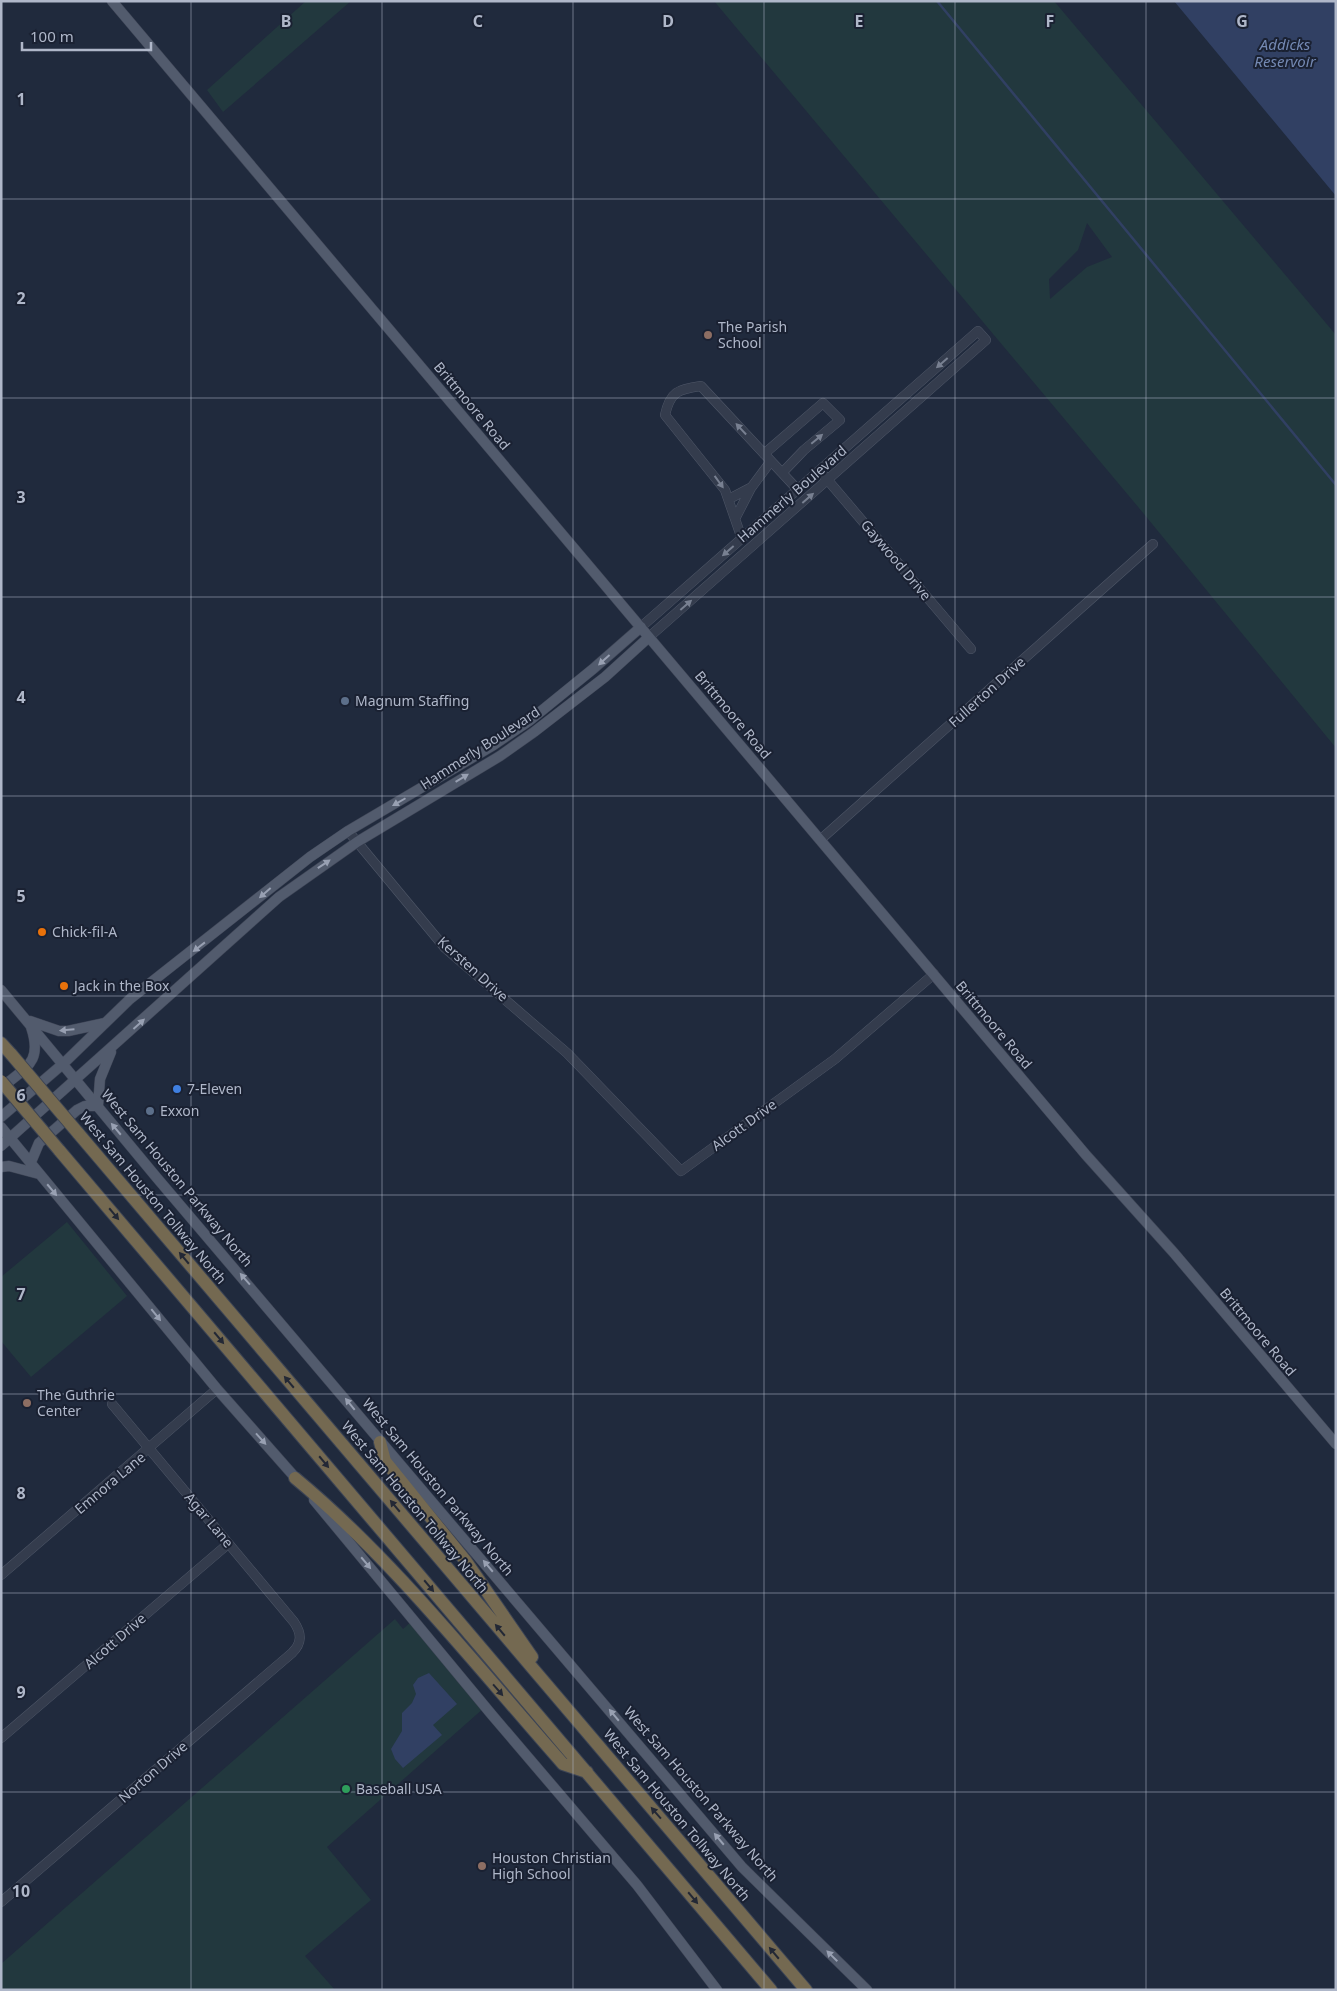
<svg xmlns="http://www.w3.org/2000/svg" width="1337" height="1991" font-family="'Noto Sans',sans-serif">
<style>
.green{fill:#22383e;fill-rule:evenodd}
.water{fill:#314063}
.lines{fill:none;stroke-linecap:round;stroke-linejoin:round}
.stream{stroke:#314063;stroke-width:2.5}
.minor-casing{stroke:#4f5768;stroke-width:10}
.major-casing{stroke:#3e4556;stroke-width:11}
.highway-casing{stroke:#3c4455;stroke-width:14}
.minor{stroke:#343c4d;stroke-width:9}
.major{stroke:#525b6d;stroke-width:10}
.highway{stroke:#746951;stroke-width:12}
.highway-bridge-casing{stroke:#3c4455;stroke-width:14;stroke-linecap:butt}
.highway-bridge{stroke:#746951;stroke-width:12}
.oneway{fill:#788091}
.oneway2{fill:#98a0b2}
.oneway3{fill:#232835}
.grid{fill:none;stroke:#afb7c9;stroke-width:1;stroke-opacity:0.55}
.education-dot{fill:#8d6e63;stroke:#1a2132;stroke-width:2}
.service-dot{fill:#5c6f8a;stroke:#1a2132;stroke-width:2}
.food-dot{fill:#e8710a;stroke:#1a2132;stroke-width:2}
.shop-dot{fill:#3f7fe0;stroke:#1a2132;stroke-width:2}
.leisure-dot{fill:#2e9e5b;stroke:#1a2132;stroke-width:2}
.labels{text-anchor:middle;stroke-width:4;stroke-linejoin:round;paint-order:stroke}
.poi-label{font-size:14px;fill:#afb7c9;stroke:#1a2132;text-anchor:start}
.street-label{font-size:14px;fill:#afb7c9;stroke:#1a2132}
.water-label{font-size:15px;font-style:italic;fill:#7489b3;stroke:#1a2132}
.grid-label{font-size:16px;text-anchor:middle;font-weight:bold;fill:#afb7c9;stroke:#1a2132;stroke-width:4;stroke-linejoin:round;paint-order:stroke}
</style>
<rect width="100%" height="100%" fill="#202a3d"/>
<path class="green" d="M306,1h45l-128,111 -16,-22z
M714,1h340l282,334v413l-197,-240zM1087,223l25,34 -25,10 -37,32 -1,-20 29,-29z
M67,1222l60,74 -96,81 -30,-36v-64z
M395,1619l8,10 10,-9 72,87 -158,140 44,53 -66,56 30,34h-334v-26z"/>
<path class="water" d="M1174,1h162v195z
M429,1673l28,31 -24,21 9,10 -39,33 -8,-9 -4,-10 11,-18v-18l10,-10 4,-9 -3,-9 5,-7z"/>
<g class="lines">
<path class="stream" d="M937,1l399,484"/>
<defs>
<path id="minor" d="M764,454l59,-51 17,17 -36,30 -22,23
M820,471l151,178
M729,499l21,-11
M735,519l16,-31 20,-27
M742,539l-17,-49 -60,-75c5,-23 13,-26 36,-29l97,104
M641,627l337,-296 8,9 -337,297
M348,831l97,117 122,105 114,118 154,-112 99,-85
M820,840l333,-296
M1,1575l216,-186
M1,1738l227,-194
M1,1902l291,-249c10,-10 10,-19 2,-31l-182,-218"/>
<path id="major" d="M112,1l974,1154 88,98 162,191
M1,990l156,188 585,689 125,123
M30,1021l29,10h9l37,-8
M1,1088c25,-21 42,-25 30,-61
M98,1106l2,-27 11,-27
M1,1117l63,-54 66,-64 180,-142 38,-26 144,-85 37,-25 64,-52 48,-42
M1,1127l216,262 83,94
M1,1146l278,-249 78,-55 143,-86 34,-24 71,-55 44,-40
M31,1162l8,-19 38,-33 8,-4h13
M1,1167l8,-1 30,8
M314,1500l178,215 145,170 80,105"/>
<path id="highway" d="M1,1043l10,11
M78,1133l728,857
M59,1150l712,840
M380,1442l5,19 80,99 67,97
M295,1478c98,81 183,190 268,286l24,8"/>
</defs>
<use href="#minor" class="minor-casing"/>
<use href="#major" class="major-casing"/>
<use href="#highway" class="highway-casing"/>
<use href="#minor" class="minor"/>
<use href="#major" class="major"/>
<use href="#highway" class="highway"/>
<defs>
<path id="highway-bridge" d="M11,1054l67,79
M1,1081l58,69"/>
</defs>
<use href="#highway-bridge" class="highway-bridge-casing"/>
<use href="#highway-bridge" class="highway-bridge"/>
</g>
<defs><path id="oneway-solid" d="M-6-.8H1V-3.2L6.5 0L1 3.2V.8H-6Z" transform="scale(1.25)"/></defs>
<g class="oneway">
<use href="#oneway-solid" transform="translate(942 363) rotate(139)"/>
<use href="#oneway-solid" transform="translate(741 429) rotate(-133)"/>
<use href="#oneway-solid" transform="translate(817 439) rotate(-40)"/>
<use href="#oneway-solid" transform="translate(719 482) rotate(54)"/>
<use href="#oneway-solid" transform="translate(808 498) rotate(-41)"/>
<use href="#oneway-solid" transform="translate(728 551) rotate(139)"/>
<use href="#oneway-solid" transform="translate(686 605) rotate(-41)"/>
</g>
<g class="oneway2">
<use href="#oneway-solid" transform="translate(604 660) rotate(138)"/>
<use href="#oneway-solid" transform="translate(462 778) rotate(-31)"/>
<use href="#oneway-solid" transform="translate(399 802) rotate(150)"/>
<use href="#oneway-solid" transform="translate(324 864) rotate(-34)"/>
<use href="#oneway-solid" transform="translate(265 893) rotate(139)"/>
<use href="#oneway-solid" transform="translate(199 947) rotate(142)"/>
<use href="#oneway-solid" transform="translate(139 1024) rotate(-42)"/>
<use href="#oneway-solid" transform="translate(67 1030) rotate(175)"/>
<use href="#oneway-solid" transform="translate(116 1129) rotate(-130)"/>
<use href="#oneway-solid" transform="translate(52 1190) rotate(50)"/>
<use href="#oneway-solid" transform="translate(245 1279) rotate(-131)"/>
<use href="#oneway-solid" transform="translate(156 1315) rotate(51)"/>
<use href="#oneway-solid" transform="translate(350 1404) rotate(-129)"/>
<use href="#oneway-solid" transform="translate(261 1439) rotate(48)"/>
<use href="#oneway-solid" transform="translate(366 1563) rotate(50)"/>
<use href="#oneway-solid" transform="translate(488 1566) rotate(-130)"/>
<use href="#oneway-solid" transform="translate(614 1715) rotate(-130)"/>
<use href="#oneway-solid" transform="translate(719 1839) rotate(-130)"/>
<use href="#oneway-solid" transform="translate(832 1956) rotate(-135)"/>
</g>
<g class="oneway3">
<use href="#oneway-solid" transform="translate(114 1214) rotate(50)"/>
<use href="#oneway-solid" transform="translate(184 1258) rotate(-130)"/>
<use href="#oneway-solid" transform="translate(219 1338) rotate(50)"/>
<use href="#oneway-solid" transform="translate(289 1382) rotate(-130)"/>
<use href="#oneway-solid" transform="translate(324 1462) rotate(50)"/>
<use href="#oneway-solid" transform="translate(395 1506) rotate(-130)"/>
<use href="#oneway-solid" transform="translate(429 1586) rotate(50)"/>
<use href="#oneway-solid" transform="translate(500 1630) rotate(-130)"/>
<use href="#oneway-solid" transform="translate(498 1690) rotate(49)"/>
<use href="#oneway-solid" transform="translate(656 1813) rotate(-131)"/>
<use href="#oneway-solid" transform="translate(693 1898) rotate(50)"/>
<use href="#oneway-solid" transform="translate(774 1953) rotate(-130)"/>
</g>
<path class="grid" d="M191,1v1989M382,1v1989M573,1v1989M764,1v1989M955,1v1989M1146,1v1989M1,199h1335M1,398h1335M1,597h1335M1,796h1335M1,996h1335M1,1195h1335M1,1394h1335M1,1593h1335M1,1792h1335"/>
<g class="education-dot">
<circle cx="708" cy="335" r="5"/>
<circle cx="27" cy="1403" r="5"/>
<circle cx="482" cy="1866" r="5"/>
</g>
<g class="service-dot">
<circle cx="345" cy="701" r="5"/>
<circle cx="150" cy="1111" r="5"/>
</g>
<g class="food-dot">
<circle cx="42" cy="932" r="5"/>
<circle cx="64" cy="986" r="5"/>
</g>
<circle class="shop-dot" cx="177" cy="1089" r="5"/>
<circle class="leisure-dot" cx="346" cy="1789" r="5"/>
<g class="labels">
<g class="poi-label">
<text x="718" y="332">The Parish<tspan x="718" dy="16">School</tspan></text>
<text x="355" y="706">Magnum Staffing</text>
<text x="52" y="937">Chick-fil-A</text>
<text x="74" y="991">Jack in the Box</text>
<text x="187" y="1094">7-Eleven</text>
<text x="160" y="1116">Exxon</text>
<text x="37" y="1400">The Guthrie<tspan x="37" dy="16">Center</tspan></text>
<text x="356" y="1794">Baseball USA</text>
<text x="492" y="1863">Houston Christian<tspan x="492" dy="16">High School</tspan></text>
</g>
<g class="street-label">
<text transform="translate(472 406) rotate(50)" y="5">Brittmoore Road</text>
<text transform="translate(792 494) rotate(-41)" y="5">Hammerly Boulevard</text>
<text transform="translate(896 560) rotate(50)" y="5">Gaywood Drive</text>
<text transform="translate(987 692) rotate(-42)" y="5">Fullerton Drive</text>
<text transform="translate(733 715) rotate(50)" y="5">Brittmoore Road</text>
<text transform="translate(480 748) rotate(-33)" y="5">Hammerly Boulevard</text>
<text transform="translate(473 969) rotate(42)" y="5">Kersten Drive</text>
<text transform="translate(994 1025) rotate(50)" y="5">Brittmoore Road</text>
<text transform="translate(744 1125) rotate(-36)" y="5">Alcott Drive</text>
<text transform="translate(177 1178) rotate(50)" y="5">West Sam Houston Parkway North</text>
<text transform="translate(153 1198) rotate(50)" y="5">West Sam Houston Tollway North</text>
<text transform="translate(1258 1332) rotate(50)" y="5">Brittmoore Road</text>
<text transform="translate(110 1483) rotate(-40)" y="5">Emnora Lane</text>
<text transform="translate(438 1487) rotate(50)" y="5">West Sam Houston Parkway North</text>
<text transform="translate(415 1507) rotate(50)" y="5">West Sam Houston Tollway North</text>
<text transform="translate(209 1520) rotate(50)" y="5">Agar Lane</text>
<text transform="translate(115 1641) rotate(-41)" y="5">Alcott Drive</text>
<text transform="translate(153 1772) rotate(-41)" y="5">Norton Drive</text>
<text transform="translate(701 1794) rotate(49)" y="5">West Sam Houston Parkway North</text>
<text transform="translate(677 1815) rotate(50)" y="5">West Sam Houston Tollway North</text>
</g>
<g class="water-label">
<text x="1285" y="50">Addicks<tspan x="1285" dy="17">Reservoir</tspan></text>
</g>
</g>
<g class="grid-label">
<text x="286" y="27">B</text>
<text x="478" y="27">C</text>
<text x="668" y="27">D</text>
<text x="859" y="27">E</text>
<text x="1050" y="27">F</text>
<text x="1242" y="27">G</text>
<text x="21" y="105">1</text>
<text x="21" y="304">2</text>
<text x="21" y="503">3</text>
<text x="21" y="703">4</text>
<text x="21" y="902">5</text>
<text x="21" y="1101">6</text>
<text x="21" y="1300">7</text>
<text x="21" y="1499">8</text>
<text x="21" y="1698">9</text>
<text x="21" y="1897">10</text>
</g>
<rect width="1337" height="1991" fill="none" stroke="#afb7c9" stroke-width="5"/>
<path d="M22 42v8h129v-8" fill="none" stroke="#afb7c9" stroke-width="2.5"/>
<text x="30" y="42" font-size="15" fill="#afb7c9" stroke="#1a2132" stroke-width="4" paint-order="stroke">100 m</text>
</svg>
